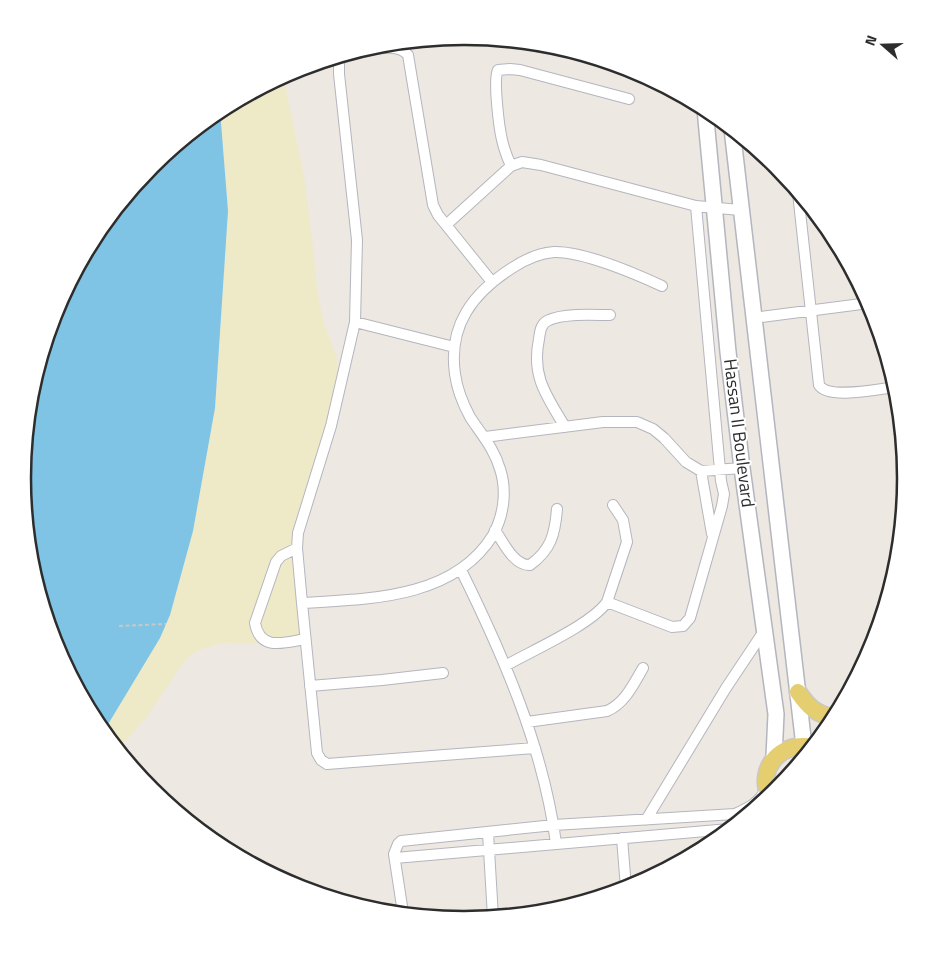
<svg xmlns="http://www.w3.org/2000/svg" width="928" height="956" font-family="'Titillium Web',sans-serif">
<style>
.sand{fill:#eeeac8}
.water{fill:#7fc4e4}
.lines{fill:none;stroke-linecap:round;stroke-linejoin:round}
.minor-casing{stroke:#b4b6bf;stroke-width:12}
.secondary-casing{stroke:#b4b6bf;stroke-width:18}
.primary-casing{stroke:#c8c8c8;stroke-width:19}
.path{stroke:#c8c8c8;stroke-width:2;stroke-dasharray:4 2.5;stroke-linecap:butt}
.minor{stroke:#fff;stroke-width:10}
.secondary{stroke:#fff;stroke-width:15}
.primary{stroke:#e4ce6f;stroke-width:16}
.labels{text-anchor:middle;stroke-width:4;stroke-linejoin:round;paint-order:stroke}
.street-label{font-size:18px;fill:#2d2d2d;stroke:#fff}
.rim{fill:none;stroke:#2d2d2d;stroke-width:2.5}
</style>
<rect width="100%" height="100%" fill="#ede8e1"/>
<path class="sand" d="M283,76l21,100 10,79 3,35 7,33 13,35v14l-7,48 -30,89 -3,30 5,106 -79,-2 -27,8 -13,12 -38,56 -27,30 -14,-18 56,-93 10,-23 23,-84 22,-123 13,-197 -8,-101z"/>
<path class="water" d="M220,110l8,101 -13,197 -22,123 -23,84 -10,23 -56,93 -7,-8 -41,-76 -25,-83 -8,-86 8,-86 25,-83 41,-77 55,-66z"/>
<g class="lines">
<defs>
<path id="minor" d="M358,51c14,-1 40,-9 50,4l25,150 5,10 54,67
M342,56l-3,6v12l18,166 -2,82 -24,104 -33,107 -1,15 5,55c66,-4 152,-4 191,-68 11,-20 14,-45 7,-66 -6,-21 -19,-35 -30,-52 -7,-13 -13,-28 -15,-43 -7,-49 18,-81 57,-106 12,-8 28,-15 42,-16 28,-1 82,22 108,34
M511,166c-4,-9 -7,-17 -9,-26 -3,-13 -9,-61 -4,-70l12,-1 10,1 109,29
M798,193l21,192c9,15 59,4 77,2
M446,225l65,-59 11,-4 19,3 155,41 44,4
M753,318l116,-15
M355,322l99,25
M565,427c-18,-31 -34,-50 -26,-88 1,-8 2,-16 10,-19 15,-7 44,-5 61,-5
M485,437l118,-15h34l16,7 11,9 22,24 15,9 41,-3
M701,471l11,63
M495,530c8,12 19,36 35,35 21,-15 25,-31 27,-56
M297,548l-16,8 -5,6 -21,61c5,28 28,20 50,16
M461,570c43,87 82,177 95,273
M607,602l65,25 11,-1 7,-8 32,-112 2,-12 -3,-13 -25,-275
M302,603l15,150 4,7 6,4 208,-16
M505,666c26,-15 86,-41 102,-64l20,-60 -4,-22 -10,-15
M310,686l72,-6 61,-7
M527,722l80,-11c18,-8 26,-26 36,-43
M646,820l80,-132 38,-57
M488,833l5,84
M622,838l4,50
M395,858l334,-29
M403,913l-9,-59 4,-10 3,-3 153,-16 181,-11c13,-6 26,-12 31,-26"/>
<path id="secondary" d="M705,109l23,243 14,116 34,246 -2,43
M732,129l72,617"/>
<path id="primary" d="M798,692c11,16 17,21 36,26
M769,796c-12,-29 13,-55 43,-49"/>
</defs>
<use href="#minor" class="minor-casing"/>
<use href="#secondary" class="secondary-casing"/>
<use href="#primary" class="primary-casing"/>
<path class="path" d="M119,626l47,-2"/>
<use href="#minor" class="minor"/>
<use href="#secondary" class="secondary"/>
<use href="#primary" class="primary"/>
</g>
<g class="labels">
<g class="street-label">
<text transform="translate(739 433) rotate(83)" y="6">Hassan II Boulevard</text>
</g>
</g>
<path d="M0 0H928V956H0ZM31 478a433 433 0 1 1 866 0a433 433 0 1 1-866 0Z" fill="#fff" fill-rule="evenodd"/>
<path class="rim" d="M31 478a433 433 0 1 1 866 0a433 433 0 1 1-866 0Z"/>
<g transform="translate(883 45) rotate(290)" stroke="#ffffff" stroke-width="4" paint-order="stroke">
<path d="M0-4L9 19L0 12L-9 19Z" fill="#2d2d2d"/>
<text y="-8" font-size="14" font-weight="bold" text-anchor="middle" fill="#2d2d2d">N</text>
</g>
</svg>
